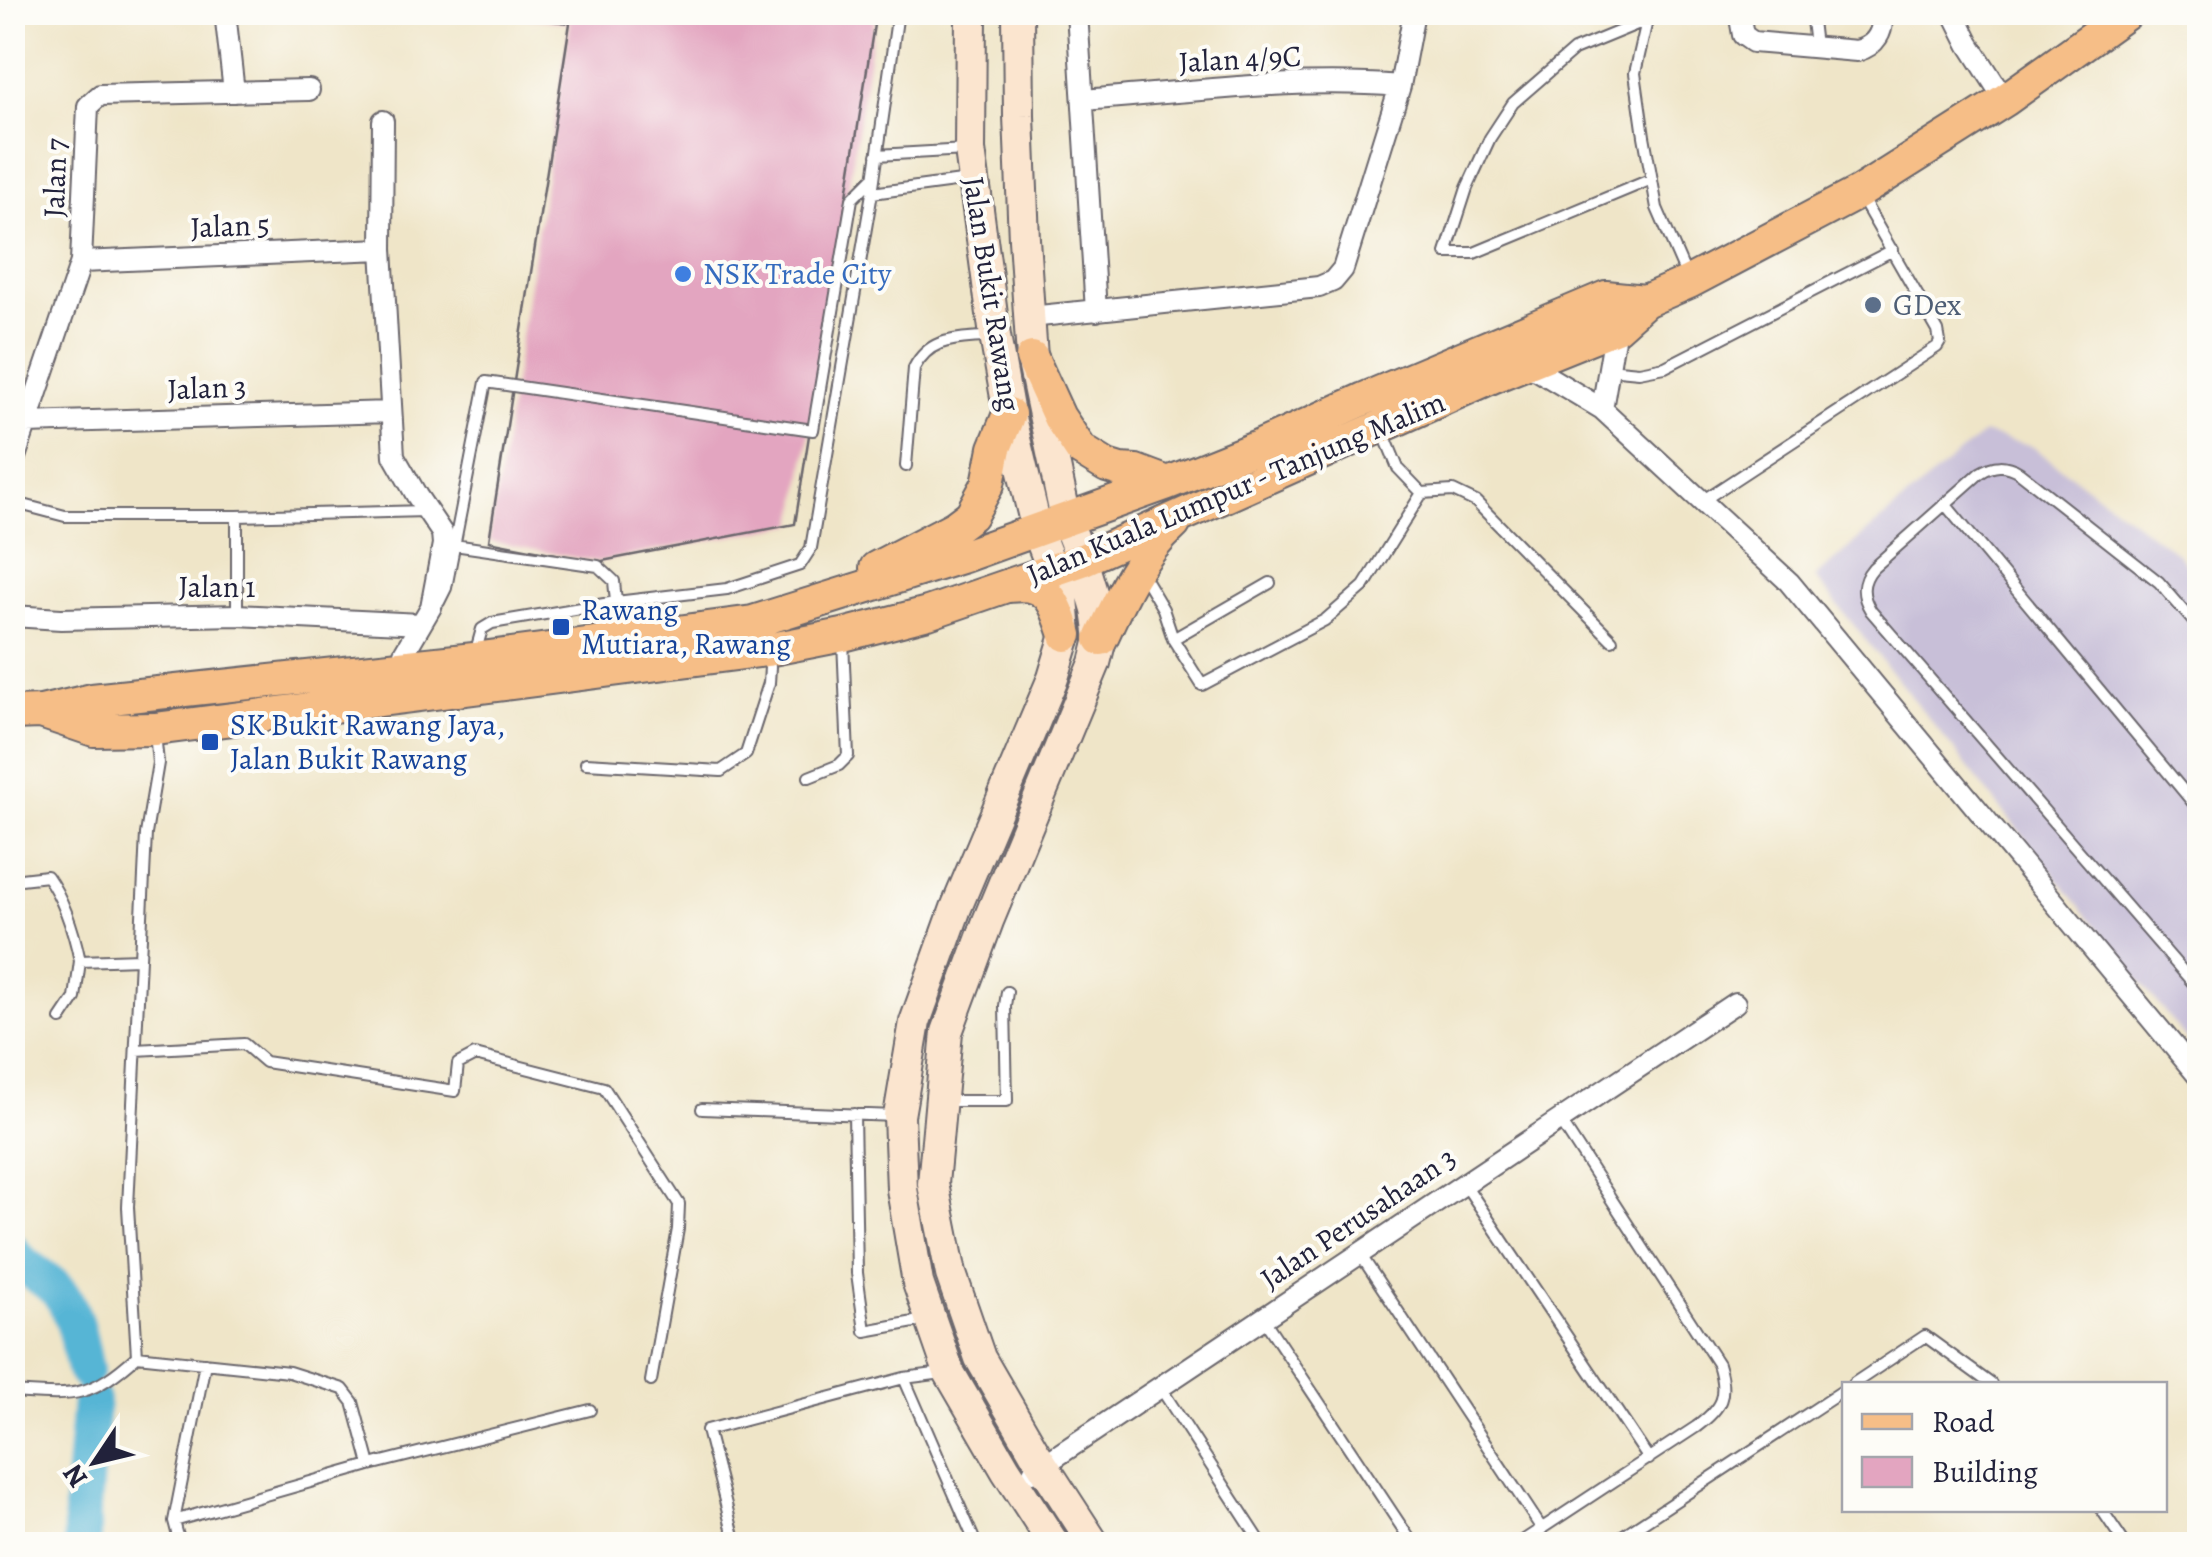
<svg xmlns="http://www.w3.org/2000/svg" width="2212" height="1557" font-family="Alegreya,serif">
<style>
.industrial{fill:#c8bfd8}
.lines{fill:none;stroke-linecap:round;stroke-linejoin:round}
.river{stroke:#56b5d5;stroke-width:38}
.building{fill:#e3a5c0}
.lane-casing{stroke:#6a666c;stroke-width:14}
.street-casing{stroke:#6a666c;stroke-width:24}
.secondary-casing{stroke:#6a666c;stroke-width:34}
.primary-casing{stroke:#6a666c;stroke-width:36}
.lane{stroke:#fff;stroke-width:10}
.street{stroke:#fff;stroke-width:20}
.secondary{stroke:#fbe5cf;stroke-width:30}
.primary{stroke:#f6be87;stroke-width:32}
.shop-dot{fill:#3f7fe0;stroke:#fdfcf7;stroke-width:4}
.service-dot{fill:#5c6f8a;stroke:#fdfcf7;stroke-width:4}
.transit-dot{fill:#1a4fb4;stroke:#fdfcf7;stroke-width:4}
.labels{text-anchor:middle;stroke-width:8;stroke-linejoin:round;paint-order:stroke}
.street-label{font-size:30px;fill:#22223b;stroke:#fdfcf7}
.shop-label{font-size:30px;fill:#366cbe;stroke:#fdfcf7;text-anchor:start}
.service-label{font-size:30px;fill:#4e5e75;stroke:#fdfcf7;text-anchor:start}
.transit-label{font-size:30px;fill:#164399;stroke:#fdfcf7;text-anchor:start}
</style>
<rect width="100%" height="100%" fill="#fdfcf7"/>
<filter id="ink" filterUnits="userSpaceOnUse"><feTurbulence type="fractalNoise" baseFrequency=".01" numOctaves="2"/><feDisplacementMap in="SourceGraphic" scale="20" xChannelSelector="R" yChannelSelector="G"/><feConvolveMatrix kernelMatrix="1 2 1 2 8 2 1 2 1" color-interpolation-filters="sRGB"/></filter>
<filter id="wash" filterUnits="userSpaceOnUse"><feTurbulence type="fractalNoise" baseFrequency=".0048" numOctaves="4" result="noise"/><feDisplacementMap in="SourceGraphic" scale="40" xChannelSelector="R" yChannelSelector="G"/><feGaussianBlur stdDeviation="2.25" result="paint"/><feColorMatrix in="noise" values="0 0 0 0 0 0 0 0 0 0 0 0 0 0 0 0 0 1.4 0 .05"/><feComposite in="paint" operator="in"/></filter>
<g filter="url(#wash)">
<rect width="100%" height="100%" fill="#efe5c8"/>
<path class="industrial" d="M1983,433l50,14 145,107 21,27v474l-384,-478z"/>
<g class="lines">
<path class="river" d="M12,1252c14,19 27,21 43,36 20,18 24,56 30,81
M82,1544v-37l9,-106"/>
</g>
<g id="blocks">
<path class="building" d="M502,12h374l-81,512 -198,38 -108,-21 81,-518 -68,-8z"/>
</g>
</g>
<g filter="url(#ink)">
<use href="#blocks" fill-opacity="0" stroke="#6a666c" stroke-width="2.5"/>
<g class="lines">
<defs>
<path id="lane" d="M1649,12l-14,61 9,63 13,72 30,69
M1811,12l4,34
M1647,20l-73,30 -61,53 -23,35 -23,50 -21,65h28l178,-74
M877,155l89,-5
M872,193l97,-13
M1608,369l31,3 26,-5 228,-117
M1383,432l15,36 24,25 31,-2 23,11 136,138
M906,466l8,-98c17,-33 45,-28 78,-32
M1702,501l235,-154 3,-5 -2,-11 -77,-134
M12,502l53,14h172l189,-5
M1945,504l255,307
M237,516v98
M454,545l144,21 16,15 2,21
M1141,572l22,37 10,30 29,46 123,-65 39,-34 58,-93
M439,602l7,-14 40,-206 327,48 39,-231 22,-22
M2200,629l-41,-47 -140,-110c-14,-8 -25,-8 -39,1l-107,95c-12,14 -12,27 -2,43l329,380
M1173,639l97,-56
M475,654l7,-25 10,-6 124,-21 111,-13 73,-24 11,-17 61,-355 26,-181
M586,763l135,8 25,-17 23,-71 1,-16 -2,-13
M809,777l30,-12 9,-9 -5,-115
M12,880l35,-4c17,24 27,56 33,85l59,-2
M61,1019l14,-21 5,-37
M136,1050l108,-6 21,18 190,29 3,-27 17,-9 129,33 75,116 -1,25 -27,152
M945,1101h62l-2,-95 2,-14
M702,1109l194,7
M854,1114l3,159 8,58 60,-11
M1464,1183l185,276
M1360,1254l182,275
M1263,1318l150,226
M137,1356l-9,-149 18,-373 12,-71 -3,-30
M904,1378l72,166
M1853,1384l72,-48 66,48
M1160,1387l102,157
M12,1392c63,4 77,7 125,-36l152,16 54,17 10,13 17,63 220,-55
M2102,1510l23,34
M174,1521l196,-56
M180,1544l-6,-23 31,-158
M736,1544l-29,-114 197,-52 39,-5
M1518,1544l178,-117c26,-19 32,-31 22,-63l-158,-244
M1610,1544l234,-154"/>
<path id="street" d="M225,12l9,80
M1077,12l19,299
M1739,12l4,23 10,7 104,9c18,-5 28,-19 24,-39
M1953,12l16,32 36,56
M1083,100c103,-8 214,-23 317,-14
M383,121l-1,128 12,207 23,40 25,37 1,11 -12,63 -27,46
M81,262l301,-13
M1030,317l289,-30 14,-6 10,-12 57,-183 14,-74
M1519,367l18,3 65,39 187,173 411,496
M1602,409l14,-82
M26,423l364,-11
M12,466l69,-204 7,-156 12,-11 209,-5
M12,616l49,3 176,-4 184,9
M1033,1472l702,-469"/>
<path id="secondary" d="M971,12l-1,138 25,186 14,78 28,116 26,67 3,38 -13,43 -97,230 -41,114 -16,94 3,73 16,94 31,89 57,98 48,74
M1018,12l1,104 5,123 8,119 34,161 16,41 15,49 4,30 -6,24 -107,258 -41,111 -14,152 18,90 29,84 55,95 59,91"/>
<path id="primary" d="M1032,358l27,59 22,33 26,16 13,4 16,1 32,12
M876,568l79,-41 16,-12 17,-31 7,-36 14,-34
M1010,586c39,-5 45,15 56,49
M1101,639c19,-41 38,-84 73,-115
M41,712l53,18 61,-1 612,-79 76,-15 85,-22 154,-53 410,-183 124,-50 29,-26 44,-19 169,-89 147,-93 123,-88
M12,713l29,-1 51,-12 382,-41 279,-37 211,-66 204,-73 90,-36 106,-48 242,-102 39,4"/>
</defs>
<use href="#lane" class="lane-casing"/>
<use href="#street" class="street-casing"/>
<use href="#secondary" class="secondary-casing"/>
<use href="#primary" class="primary-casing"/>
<use href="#lane" class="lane"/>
<use href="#street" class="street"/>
<use href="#secondary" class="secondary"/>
<use href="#primary" class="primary"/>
</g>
</g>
<circle class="shop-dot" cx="683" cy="274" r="10"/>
<circle class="service-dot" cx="1873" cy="305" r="10"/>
<g class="transit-dot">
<rect x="551" y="617" width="20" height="20" rx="5"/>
<rect x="200" y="732" width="20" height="20" rx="5"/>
</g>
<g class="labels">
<g class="street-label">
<text transform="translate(1240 59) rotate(-3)" y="10">Jalan 4/9C</text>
<text transform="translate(55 178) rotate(-88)" y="10">Jalan 7</text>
<text transform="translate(230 226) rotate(-2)" y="10">Jalan 5</text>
<text transform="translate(992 294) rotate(81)" y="10">Jalan Bukit Rawang</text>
<text transform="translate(207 388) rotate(-2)" y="10">Jalan 3</text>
<text transform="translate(1236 488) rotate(-23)" y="10">Jalan Kuala Lumpur - Tanjung Malim</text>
<text x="217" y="597">Jalan 1</text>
<text transform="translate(1358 1218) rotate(-34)" y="10">Jalan Perusahaan 3</text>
</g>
<g class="shop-label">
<text x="703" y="284">NSK Trade City</text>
</g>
<g class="service-label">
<text x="1893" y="315">GDex</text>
</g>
<g class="transit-label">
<text x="581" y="620">Rawang<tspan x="581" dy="34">Mutiara, Rawang</tspan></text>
<text x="230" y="735">SK Bukit Rawang Jaya,<tspan x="230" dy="34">Jalan Bukit Rawang</tspan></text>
</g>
</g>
<rect width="2212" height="1557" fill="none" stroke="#fdfcf7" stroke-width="50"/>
<rect x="1842" y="1382" width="325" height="130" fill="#fdfcf7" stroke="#a5a5ac" stroke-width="2.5"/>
<rect x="1862" y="1414" width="50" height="15" fill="#f6be87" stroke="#a5a5ac" stroke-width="2.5"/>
<text x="1932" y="1432" font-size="30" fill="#22223b">Road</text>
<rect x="1862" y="1457" width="50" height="30" fill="#e3a5c0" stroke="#a5a5ac" stroke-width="2.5"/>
<text x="1932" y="1482" font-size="30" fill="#22223b">Building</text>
<g transform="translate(95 1462) rotate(235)" stroke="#fdfcf7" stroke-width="8" paint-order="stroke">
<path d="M0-8L18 38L0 25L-18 38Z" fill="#22223b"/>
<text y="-15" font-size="28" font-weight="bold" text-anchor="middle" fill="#22223b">N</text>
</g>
</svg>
